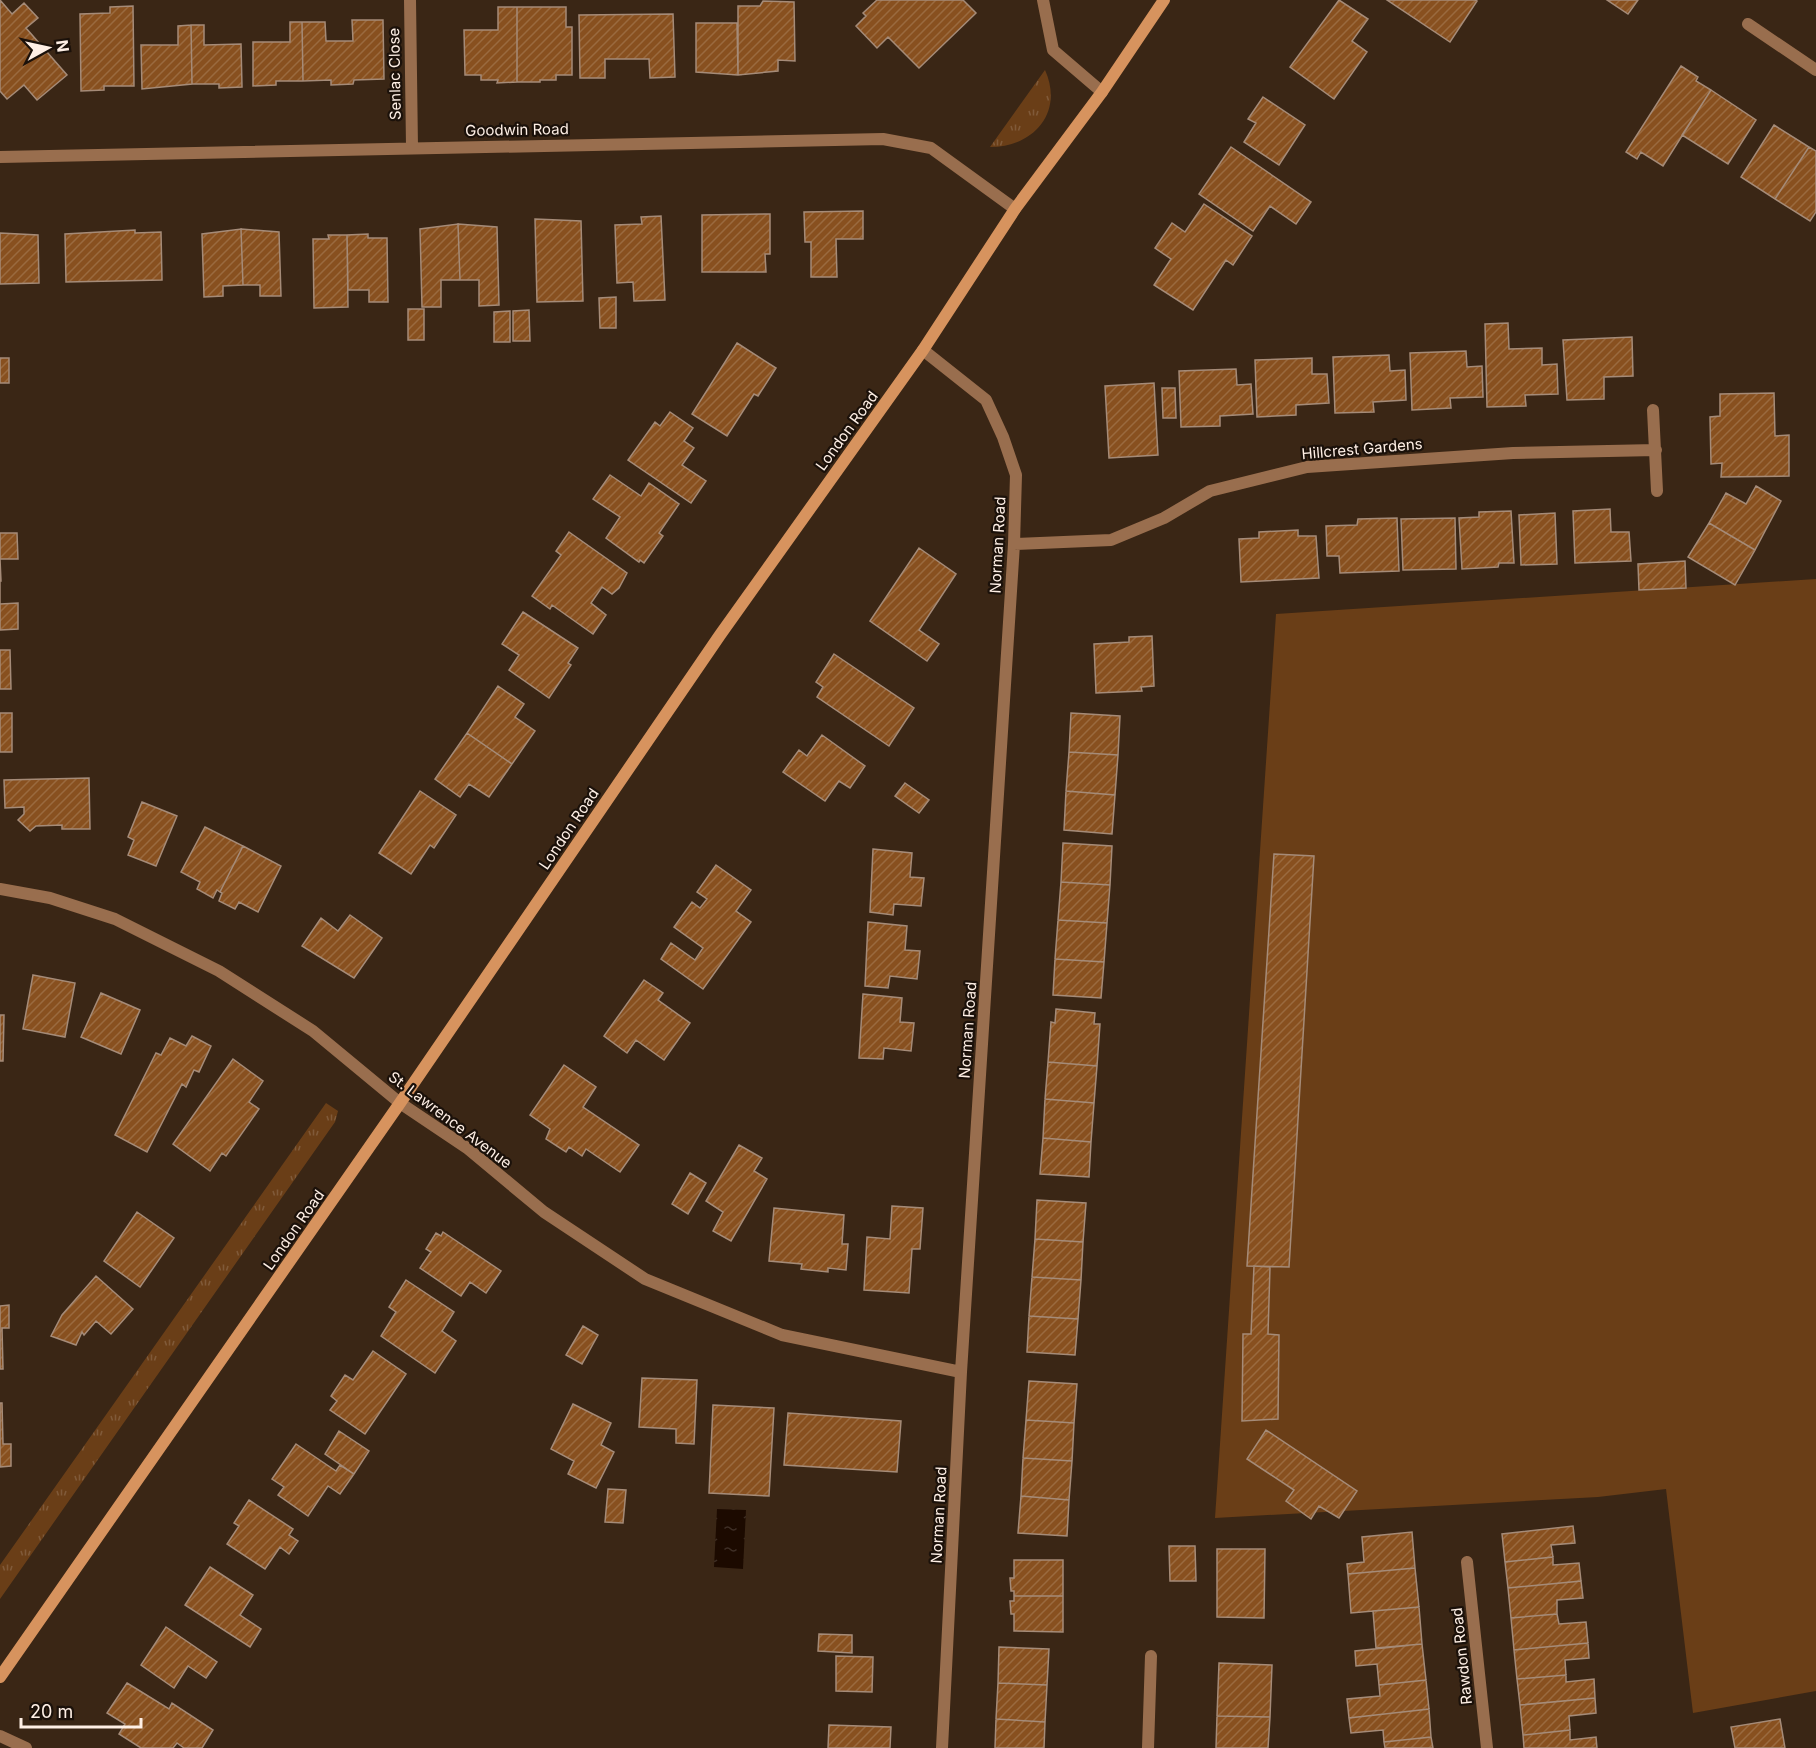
<svg xmlns="http://www.w3.org/2000/svg" width="1816" height="1748" font-family="Inter,sans-serif">
<style>
.grass{fill:url(#grass-tufts)}
.garden{fill:#6a3e17}
.water{fill:url(#water-ripples)}
.building{fill:url(#building-hatch);stroke:#a58b78;stroke-width:1.5}
.lines{fill:none;stroke-linecap:round;stroke-linejoin:round}
.minor{stroke:#996e4e;stroke-width:12}
.secondary{stroke:#d7935e;stroke-width:12}
.labels{text-anchor:middle;stroke-width:4.5;stroke-linejoin:round;paint-order:stroke}
.street-label{font-size:15px;fill:#feefe5;stroke:#1b110a}
</style>
<defs>
<pattern id="grass-tufts" width="24" height="20" patternUnits="userSpaceOnUse" patternTransform="scale(1.5)"><rect width="24" height="20" fill="#6a3e17"/><path d="M3 7l-1-3M5 7V3M7 7l1-3M15 17l-1-3M17 17v-4M19 17l1-3" fill="none" stroke="#805a39"/></pattern>
<pattern id="water-ripples" width="26" height="14" patternUnits="userSpaceOnUse" patternTransform="scale(1.5)"><rect width="26" height="14" fill="#1c0a00"/><path d="M2 4q2-2 4 0t4 0M15 11q2-2 4 0t4 0" fill="none" stroke="#3e2e25"/></pattern>
<pattern id="building-hatch" width="6" height="6" patternUnits="userSpaceOnUse" patternTransform="scale(1.5)"><rect width="6" height="6" fill="#88501f"/><path d="M-1 1l2-2M0 6l6-6M5 7l2-2" fill="none" stroke="#9a6a3f"/></pattern>
</defs>
<rect width="100%" height="100%" fill="#3a2615"/>
<path class="grass" d="M1045,70c19,42 -11,77 -55,77z
M326,1103l12,8 -3,11 -335,477v-34z"/>
<path class="garden" d="M1816,579v1112l-123,22 -27,-224 -68,8 -383,21 61,-904z"/>
<path class="water" d="M717,1509l29,1 -3,59 -29,-2z"/>
<path class="building" d="M0,0l12,14 12,-11 14,15 -12,10 41,47 -30,25 -13,-15 -17,14 -7,-8z
M877,0h86l13,13 -57,55 -31,-31 -11,11 -21,-22 10,-10 -3,-3z
M1339,0l29,19 -16,22 15,11 -33,47 -44,-32z
M1387,0h88l2,1 -27,41z
M1607,0h31l-10,14z
M763,1l31,1 1,59 -17,-1v11l-40,4v-69h22z
M133,6l1,80h-30v4l-23,1 -1,-77 30,-1v-6z
M498,7h19v75l-20,1 1,-3h-17v-5h-16l-1,-45h34z
M517,7h49v20h6v48h-16v5h-16v2h-23z
M673,14l2,63 -25,1 -1,-19h-44v19h-25l-1,-63z
M352,20h31l1,59 -30,1 -1,4 -22,1v-5l-28,1 -1,-59h23l1,19h27z
M290,22h12l1,59h-27v4l-23,1v-44h37z
M696,23h41l1,52 -42,-3z
M191,25h13v20l37,-1 1,43 -23,1v-4h-27z
M191,25l1,59 -50,5 -1,-44h37v-19z
M1681,66l17,11 -2,4 15,9 -48,76 -22,-14 -4,7 -11,-7z
M1711,90l45,30 -28,44 -46,-29z
M1263,97l42,28 -26,40 -35,-23 12,-19 -8,-4z
M1774,125l35,22 -34,52 -34,-22z
M1231,147l80,55 -15,22 -26,-18 -17,25 -54,-37z
M1809,147l7,4v61l-6,9 -35,-22z
M1204,204l48,32 -19,29 -7,-5 -33,50 -39,-25 17,-26 -16,-11 17,-25 13,9z
M863,211v28h-27l1,38h-26v-35h-6l-1,-30z
M770,214v40h-5l1,18h-64v-57z
M661,216l4,84 -31,1 -1,-19 -16,1 -2,-58 27,-1 -1,-7z
M535,219l46,2 2,80 -46,1z
M458,224l39,3 2,78 -20,1v-26h-19z
M458,224l2,56h-19v27h-19l-2,-78z
M241,229l38,3 2,64h-21v-11h-17z
M241,229l2,56 -20,1v10l-19,1 -2,-63z
M135,230v3l26,-1 1,48 -96,2 -1,-48z
M0,233l38,2 1,48 -39,1z
M368,234v4h19l1,64h-19v-12h-21l-1,-55z
M328,235h19l1,72 -34,1 -1,-69h16z
M616,297v31h-16l-1,-30z
M408,309h16v31h-16z
M529,310l1,31h-17v-30z
M510,311v31h-16v-30z
M1508,323l1,26 33,-1v17l15,-1 1,30 -33,1 1,11 -39,1 -2,-83z
M1632,337l1,39 -29,1v22l-37,1 -4,-60z
M737,343l39,25 -18,28 -4,-2 -27,42 -35,-22z
M1466,351l1,16 15,-1 1,31 -33,1 1,10 -39,2 -2,-57z
M1389,355l1,16 15,-1 1,30 -33,2 1,10 -39,1 -2,-56z
M0,358h9v25h-9z
M1312,358v16h15l2,29 -33,2v10l-39,2 -2,-57z
M1236,369l1,16 14,-1 2,30 -33,2v10l-39,1 -2,-56z
M1154,383l4,72 -49,3 -4,-72z
M1162,388h13l1,30h-13z
M1774,393l1,43 14,-1v41l-68,1 1,-14 -11,1 -1,-47 10,-1v-22z
M670,412l23,16 -9,13 10,7 -12,17 24,16 -15,22 -63,-43 27,-38 5,4z
M610,475l31,21 8,-13 30,21 -20,29 4,3 -19,27 -4,-3 -1,2 -33,-24 14,-21 -27,-18z
M1756,486l25,15 -26,49 -46,-27 17,-30 20,11z
M1610,509l1,23h18l2,29 -56,2 -2,-52z
M1511,511l3,52h-15l-1,4 -36,2 -3,-51 20,-1v-5z
M1555,513l2,51 -36,1 -2,-50z
M1397,518l2,53 -59,2 -1,-17h-12l-1,-30 31,-1 1,-6z
M1455,518l1,51 -53,1 -2,-51z
M1709,523l46,27 -20,35 -47,-28z
M1298,530v6h18l3,42 -78,4 -2,-43 20,-1v-6z
M569,532l58,41 -8,15 -7,6 -10,-7 -11,16 15,12 -13,19 -41,-29 -2,4 -18,-13 29,-41 -5,-4z
M0,533h17l1,26h-18l1,22h-1z
M919,548l37,26 -37,56 20,14 -12,17 -57,-40z
M1685,561l1,27 -47,2 -1,-26z
M0,581v23l18,-1v26l-18,1z
M523,612l55,36 -10,15 3,2 -22,33 -40,-28 10,-15 -17,-11z
M1152,636l2,50 -13,1 1,4 -46,2 -2,-49 35,-2v-5z
M0,650h10l1,39h-11z
M834,654l80,54 -25,38 -72,-49 6,-10 -7,-5z
M498,686l26,18 -9,13 20,14 -23,33 -45,-31z
M0,713h12v39h-12z
M1071,713l49,3 -2,39 -49,-3z
M467,733l45,31 -23,33 -20,-13 -9,13 -25,-18z
M822,735l43,31 -15,22 -11,-7 -14,20 -42,-29 16,-22 8,6z
M1069,752l49,3 -3,40 -49,-4z
M89,778l1,51h-28v-4l-26,1 -6,5 -12,-11 6,-6v-7l-19,1 -1,-28z
M905,783l24,17 -10,13 -24,-17z
M420,791l36,24 -22,33 -4,-3 -19,29 -32,-21z
M1066,791l49,4 -3,39 -48,-4z
M142,802l35,14 -21,50 -28,-11 6,-15 -6,-3z
M205,827l38,19 -23,46 -3,-2 -4,8 -16,-9 3,-7 -19,-10z
M1063,843l49,3 -2,39 -49,-3z
M243,846l38,20 -23,46 -19,-10 -4,7 -16,-8 3,-8 -2,-1z
M873,849l39,4 -2,24 14,1 -3,28 -27,-2 -1,11 -23,-3z
M1274,854l40,2 -25,411 -42,-1z
M716,865l35,25 -15,21 15,11 -48,67 -42,-30 10,-16 24,17 8,-12 -29,-21 18,-25 8,6 7,-9 -10,-7z
M1061,882l49,3 -3,38 -49,-3z
M350,915l32,23 -28,40 -52,-32 19,-28 17,13z
M1058,920l49,3 -3,39 -49,-3z
M868,922l39,4 -2,24 15,1 -3,28 -27,-3 -2,12 -23,-2z
M1055,959l49,3 -3,36 -48,-3z
M33,975l42,8 -10,54 -42,-8z
M644,980l19,13 -5,7 32,23 -26,37 -28,-20 -9,13 -23,-17z
M101,993l39,17 -19,44 -40,-17z
M863,994l39,4 -2,24 14,1 -3,28 -27,-3 -1,11 -24,-1z
M1056,1009l39,4 -1,11h6l-3,42 -49,-4 3,-40 4,1z
M0,1015h4l-1,46h-3z
M192,1036l19,10 -12,26 -5,-2 -8,17 -4,-3 -35,68 -32,-17 41,-82 5,2 9,-17 16,8z
M233,1059l30,22 -14,21 10,7 -33,47 -4,-3 -12,18 -37,-27z
M1048,1062l49,4 -3,37 -49,-4z
M564,1065l32,22 -13,20 56,38 -19,27 -34,-23 -4,7 -13,-9 -3,5 -20,-13 4,-10 -20,-14z
M1045,1099l49,4 -3,39 -48,-4z
M1043,1138l48,4 -2,35 -49,-3z
M739,1145l23,13 -8,13 13,8 -36,62 -18,-10 10,-19 -17,-11z
M690,1173l16,10 -18,31 -16,-10z
M1037,1200l49,3 -3,39 -48,-3z
M892,1206l31,2 -3,41h-8l-3,44 -45,-3 3,-53 23,2z
M774,1208l70,7 -2,29h6l-2,26 -18,-2v4l-27,-3 1,-5 -33,-3z
M137,1212l37,26 -34,49 -36,-26z
M443,1232l58,39 -15,22 -16,-11 -9,14 -41,-28 11,-16 -5,-3 10,-16 5,3z
M1035,1239l48,3 -2,38 -49,-3z
M1254,1266l16,1 -2,67 11,1 -1,84 -36,2 1,-87h8z
M96,1276l37,33 -22,25 -15,-13 -12,14 -2,-3 -6,13 -25,-9 11,-21z
M1032,1277l49,3 -3,39 -49,-3z
M406,1280l48,32 -12,19 14,10 -21,32 -54,-37 15,-24 -7,-5z
M9,1305v23h-7l1,41h-3v-63z
M1029,1316l49,3 -3,36 -48,-3z
M583,1326l15,9 -16,29 -16,-9z
M373,1351l33,23 -41,60 -35,-24 7,-9 -6,-5 14,-21 8,5z
M642,1378l55,2 -3,64 -18,-1v-14l-37,-2z
M1029,1381l48,3 -3,39 -48,-3z
M0,1403h2l1,41h8v22l-11,1z
M573,1404l38,19 -10,22 13,7 -18,36 -28,-14 6,-13 -23,-12z
M713,1405l61,3 -5,88 -60,-3z
M788,1413l113,8 -4,51 -113,-7z
M1026,1420l48,3 -2,38 -49,-3z
M1266,1430l91,61 -18,27 -20,-12 -8,13 -25,-18 8,-11 -47,-31z
M339,1431l30,20 -15,23 -29,-20z
M296,1444l40,27 4,-6 14,9 -14,20 -12,-8 -20,30 -30,-21 6,-8 -12,-8z
M1023,1458l49,3 -3,39 -48,-4z
M608,1489l18,1 -3,33 -18,-1z
M1021,1496l48,4 -2,36 -49,-3z
M249,1500l44,29 -4,6 9,6 -9,13 -9,-7 -15,22 -38,-25 12,-18 -5,-3z
M1573,1526l2,17 -24,2 2,12 -48,5 -3,-28z
M1412,1532l3,36 -67,6 -1,-10 17,-2 -2,-25z
M1169,1546h26l1,35h-26z
M1217,1549h48l-1,69 -47,-1z
M1553,1557v8l26,-2 2,18 -73,7 -3,-26z
M1014,1560h49v36h-49v-5h-3l-1,-13h4z
M210,1567l43,28 -13,20 21,14 -11,18 -65,-42z
M1415,1568l4,39 -68,6 -3,-39z
M1581,1581l2,17 -26,2v14l-46,4 -3,-30z
M1014,1596h49v36l-49,-1v-17h-3l-1,-13h4z
M1419,1607l3,37 -46,4 -3,-37z
M1557,1614l2,10 27,-2 2,21 -74,7 -3,-32z
M166,1627l51,35 -11,16 -18,-12 -14,22 -33,-23z
M819,1634l33,1v18l-34,-2z
M1588,1643l1,15 -24,2 1,15 -49,4 -3,-29z
M1422,1644l4,36 -47,5 -2,-21 -21,2 -1,-15z
M999,1647l50,2 -2,36 -49,-2z
M836,1656l37,1 -1,35 -36,-1z
M1219,1663l53,2 -2,52 -53,-1z
M1566,1675v7l28,-3 1,19 -75,7 -3,-26z
M1426,1680l3,29 -80,9 -2,-19 33,-3 -1,-11z
M127,1683l42,26 3,-6 41,27 -11,18h-18l-7,-5 -4,5h-32l-22,-14 6,-10 -18,-11z
M998,1683l49,2 -2,37 -49,-3z
M1595,1698l1,15 -27,3 1,14 -47,5 -3,-30z
M1429,1709l2,28 -47,5 -1,-12 -32,3 -2,-15z
M1217,1716l53,1 -2,31h-52z
M996,1719l49,3 -1,26h-49z
M1780,1719l5,29h-50l-4,-21z
M829,1725l62,2 -1,21h-62z
M1570,1730v10l26,-3 1,11h-73l-1,-13z
M1431,1737l2,11h-48l-1,-6z"/>
<g class="lines">
<path class="minor" d="M410,0l2,147
M1043,0l10,50 49,42
M1748,24l68,46
M0,157l883,-18 48,9 84,61
M923,350l63,50 17,37 13,38 -2,69 -53,828 -19,376
M1653,410l4,81
M1014,544l97,-4 53,-22 46,-27 97,-24 206,-14 143,-3
M0,889l50,9 65,21 104,52 94,60 87,72 67,45 77,64 101,67 137,56 179,37
M1467,1562l20,186
M0,1736l26,12
M1148,1748l3,-92"/>
<path class="secondary" d="M0,1677l400,-574 320,-468 203,-285 92,-141 87,-117 62,-92"/>
</g>
<g class="labels">
<g class="street-label">
<text transform="translate(395 74) rotate(-91)" y="5">Senlac Close</text>
<text transform="translate(517 130) rotate(-1)" y="5">Goodwin Road</text>
<text transform="translate(847 431) rotate(-54)" y="5">London Road</text>
<text transform="translate(1362 449) rotate(-5)" y="5">Hillcrest Gardens</text>
<text transform="translate(998 545) rotate(-87)" y="5">Norman Road</text>
<text transform="translate(569 829) rotate(-56)" y="5">London Road</text>
<text transform="translate(968 1030) rotate(-86)" y="5">Norman Road</text>
<text transform="translate(450 1120) rotate(37)" y="5">St. Lawrence Avenue</text>
<text transform="translate(294 1230) rotate(-55)" y="5">London Road</text>
<text transform="translate(939 1515) rotate(-87)" y="5">Norman Road</text>
<text transform="translate(1462 1656) rotate(-96)" y="5">Rawdon Road</text>
</g>
</g>
<g transform="translate(48 48) rotate(82)" stroke="#1b110a" stroke-width="4.5" paint-order="stroke">
<path d="M0-4.5L10 22L0 15L-10 22Z" fill="#feefe5"/>
<text y="-9" font-size="16" font-weight="bold" text-anchor="middle" fill="#feefe5">N</text>
</g>
<path d="M21 1718v9h120v-9" fill="none" stroke="#feefe5" stroke-width="3"/>
<text x="30" y="1718" font-size="18" fill="#feefe5" stroke="#1b110a" stroke-width="4.5" paint-order="stroke">20 m</text>
</svg>
